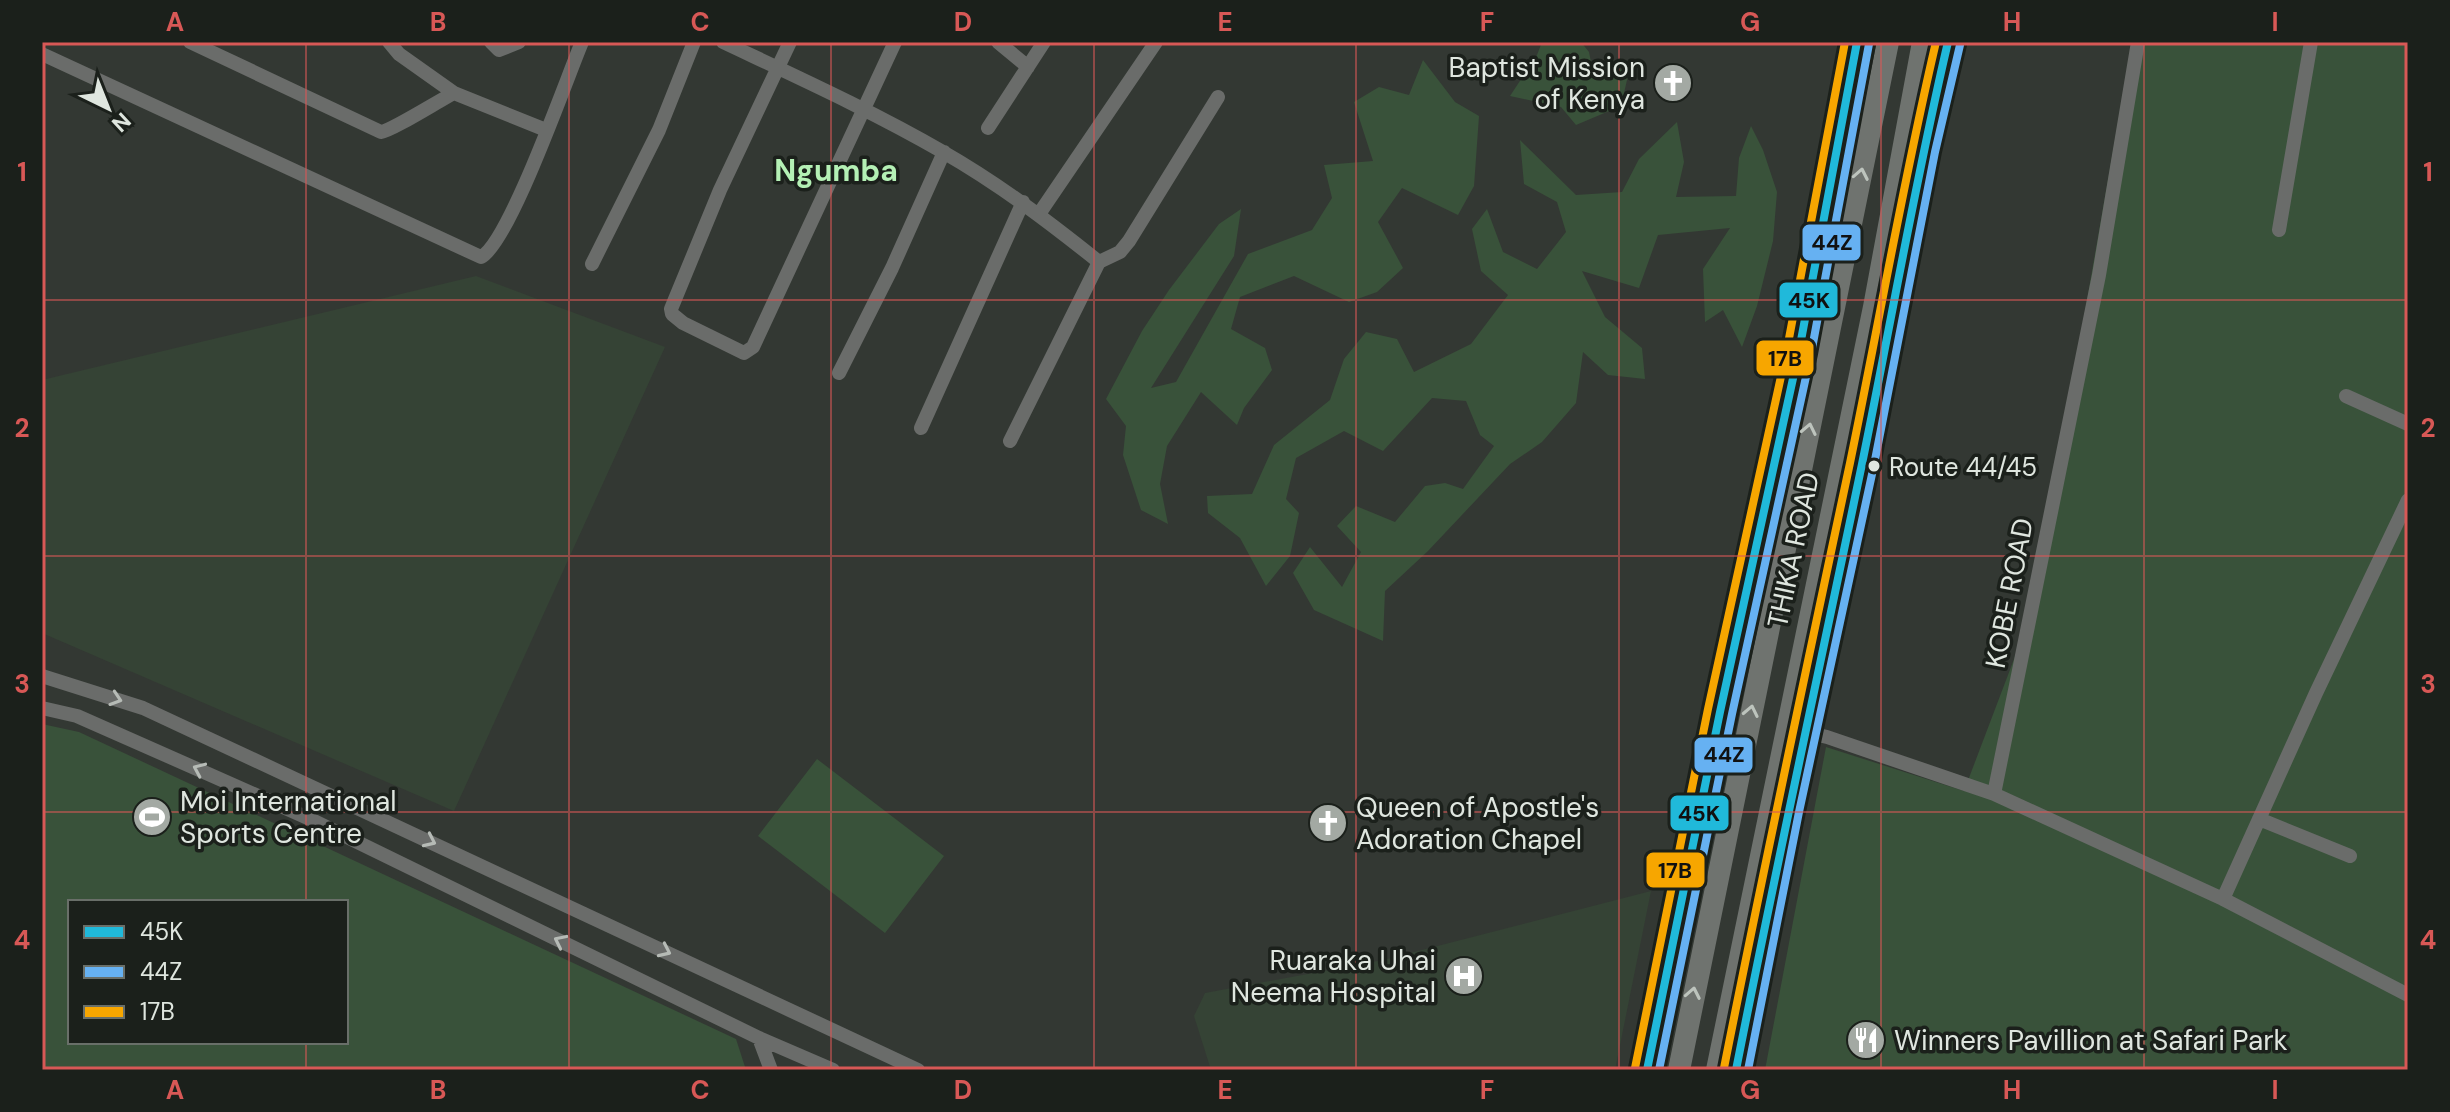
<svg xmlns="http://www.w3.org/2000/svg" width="2450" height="1112" font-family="'DM Sans',sans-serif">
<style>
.built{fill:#354335}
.green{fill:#39523a;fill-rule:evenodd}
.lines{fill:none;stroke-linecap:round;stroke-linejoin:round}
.minor{stroke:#6a6c6a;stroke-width:14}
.major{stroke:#696d69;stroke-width:18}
.highway{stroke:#6f736f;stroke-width:22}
.bus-1-casing{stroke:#1b201b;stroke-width:14}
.bus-2-casing{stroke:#1b201b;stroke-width:14}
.bus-3-casing{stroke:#1b201b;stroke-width:14}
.bus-1{stroke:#20b9da;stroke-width:8}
.bus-2{stroke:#66b1f2;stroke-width:8}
.bus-3{stroke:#f7a600;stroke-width:8}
.oneway{stroke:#bdc4bd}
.oneway2{stroke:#b6bbb6}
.grid{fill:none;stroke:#d85856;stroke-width:2;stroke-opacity:0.55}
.bus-dot{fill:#dfe6df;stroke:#1b201b;stroke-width:3}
.labels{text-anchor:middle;stroke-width:7;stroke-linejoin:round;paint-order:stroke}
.bus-label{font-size:26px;fill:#dfe6df;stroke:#1b201b;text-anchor:start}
.poi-label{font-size:28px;fill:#dfe6df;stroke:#1b201b;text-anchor:start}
.street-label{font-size:28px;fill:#dfe6df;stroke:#1b201b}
.neighbourhood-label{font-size:30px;font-weight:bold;fill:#b4f0b5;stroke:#1b201b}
.line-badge{stroke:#1b201b;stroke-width:3}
.pale-badge-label{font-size:22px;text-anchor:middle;font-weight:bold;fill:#111}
.neatline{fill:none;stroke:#d85856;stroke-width:3}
.grid-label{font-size:26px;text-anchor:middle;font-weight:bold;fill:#d85856}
</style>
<rect width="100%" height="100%" fill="#333833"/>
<path class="built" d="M476,276l189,71 -211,464 -412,-178v-253z
M1651,891l-36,179h-404l-17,-54 11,-23 178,-33z"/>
<path class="green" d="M1542,42h39l8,10 5,25 36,-10 -9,39 -45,19 -15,-18 -51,-11 27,-41z
M2132,42h276v1028h-643l61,-323 138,44 69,-182z
M1423,60l32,42 24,14 -5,70 -16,29 -56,-27 -24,34 25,46 -26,24 -28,10 -55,-26 -54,21 -9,32 34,19 7,22 -28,38 -7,17 -36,-33 -34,54 -7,38 8,40 -27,-14 -18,-55 3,-29 -20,-27 36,-68 27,-41 50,-66 22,-15 -7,47 -83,132 25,-6 72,-128 64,-24 20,-32 -8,-33 49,-4 -19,-59 25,-15 30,8z
M1677,122l7,40 -8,35 60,-1 3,-38 12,-32 12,24 14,42 -4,49 -16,65 -15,41 -19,-37 -18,12 -2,-53 27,-41 -72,7 -19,53 -57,-17 23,46 37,31 3,31 -37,-4 -25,-23 -7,51 -34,39 -32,22 -82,87 -43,40 -2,50 -69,-31 -21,-37 17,-26 32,40 19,-35 -24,-26 19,-20 39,16 30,-36 20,-3 18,6 31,-43 -14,-11 -14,-34 -34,-3 -49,53 -39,-20 -48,27 -10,41 13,14 -9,43 -24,30 -26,-48 -32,-25 -1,-17 45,-2 22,-49 56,-45 14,-41 22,-27 31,7 17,33 57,-28 37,-49 -27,-24 -9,-42 15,-20 16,43 34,17 29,-37 -9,-30 -33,-18 -4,-44 56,55 46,-3 17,-33z
M42,724l37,8 657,307 10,31h-704zM346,902v140h-276v-140z
M817,759l127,97 -59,77 -127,-97z"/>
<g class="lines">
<path class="minor" d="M190,42l191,90c10,-1 59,-32 73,-39
M389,42l10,12 55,39 92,37
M491,42l8,8 20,-8
M723,42c74,35 149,69 220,110 56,32 106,70 156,110
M790,42l-70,148 -49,119 1,5 11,9 61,30 9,-6 142,-305
M998,42l30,25
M42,54l439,203c28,-14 85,-177 101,-215
M988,128l56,-86
M1039,214l117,-172
M2279,230l32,-188
M592,264l67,-134 35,-88
M839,373l53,-105 52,-116
M2346,396l62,28
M921,428l102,-226
M1010,441l89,-179 21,-10 9,-11 89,-144
M42,676l101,32 775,362
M42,708l35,8 231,102 451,220 74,32
M1805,732l22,5 167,57 229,105 185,96
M1994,794l105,-519 39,-233
M2259,819l91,37
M2223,899l93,-206 92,-193
M759,1038l12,32"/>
<path class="major" d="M1647,1070l73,-358 79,-361 58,-309
M1736,1070l51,-260 75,-347 61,-314 25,-107"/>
<path class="highway" d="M1883,283l7,37
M1679,1070l209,-1028
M1717,1070l157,-763 49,-265"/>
<defs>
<path id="bus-1" d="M1647,1070l73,-358 79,-361 58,-309
M1736,1070c40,-203 84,-404 126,-606 29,-141 53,-282 86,-422"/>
<path id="bus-2" d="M1659,1070l73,-356 79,-360 58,-310
M1748,1070l51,-258 75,-347 61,-313 25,-107"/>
<path id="bus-3" d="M1635,1068l73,-359 79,-360 58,-307
M1724,1068c40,-202 83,-403 126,-605 29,-140 53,-281 86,-421"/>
</defs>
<use href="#bus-1" class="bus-1-casing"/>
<use href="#bus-2" class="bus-2-casing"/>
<use href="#bus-3" class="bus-3-casing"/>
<use href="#bus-1" class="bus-1"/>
<use href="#bus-2" class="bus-2"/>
<use href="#bus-3" class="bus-3"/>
</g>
<defs><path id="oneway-chevron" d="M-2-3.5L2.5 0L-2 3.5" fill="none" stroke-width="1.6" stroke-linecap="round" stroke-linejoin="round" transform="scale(2)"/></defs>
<g class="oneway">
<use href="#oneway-chevron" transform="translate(1861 174) rotate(-79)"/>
<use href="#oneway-chevron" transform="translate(1809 429) rotate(-78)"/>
<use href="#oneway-chevron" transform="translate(1751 711) rotate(-78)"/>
<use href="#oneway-chevron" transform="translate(1693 993) rotate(-79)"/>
</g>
<g class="oneway2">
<use href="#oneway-chevron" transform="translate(116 699) rotate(18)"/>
<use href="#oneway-chevron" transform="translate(199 769) rotate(-156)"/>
<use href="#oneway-chevron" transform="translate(430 841) rotate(25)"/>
<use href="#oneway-chevron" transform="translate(560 941) rotate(-154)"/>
<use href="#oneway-chevron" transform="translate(665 951) rotate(25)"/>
</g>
<path class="grid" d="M306,42v860M569,42v1028M831,42v1028M1094,42v1028M1356,42v1028M1619,42v1028M1881,42v1028M2144,42v1028M42,300h2366M42,556h2366M42,812h2366M306,1042v28"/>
<defs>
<symbol id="church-disc" viewBox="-11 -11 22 22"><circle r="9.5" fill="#a3a9a3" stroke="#1b201b"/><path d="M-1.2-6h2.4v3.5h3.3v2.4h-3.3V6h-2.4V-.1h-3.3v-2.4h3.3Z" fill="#fff"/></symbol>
<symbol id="stadium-disc" viewBox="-11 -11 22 22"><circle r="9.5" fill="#a3a9a3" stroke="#1b201b"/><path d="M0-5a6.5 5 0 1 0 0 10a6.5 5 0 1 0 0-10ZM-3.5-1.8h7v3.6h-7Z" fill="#fff"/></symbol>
<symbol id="hospital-disc" viewBox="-11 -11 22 22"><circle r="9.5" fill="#a3a9a3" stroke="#1b201b"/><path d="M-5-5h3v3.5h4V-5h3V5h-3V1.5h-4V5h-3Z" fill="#fff"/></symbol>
<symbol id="restaurant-disc" viewBox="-11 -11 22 22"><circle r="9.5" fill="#a3a9a3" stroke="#1b201b"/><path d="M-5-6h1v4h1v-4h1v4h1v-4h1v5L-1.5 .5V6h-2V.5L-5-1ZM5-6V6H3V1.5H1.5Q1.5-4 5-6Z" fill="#fff"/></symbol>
</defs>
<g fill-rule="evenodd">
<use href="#church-disc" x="1651" y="61" width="44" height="44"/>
<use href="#stadium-disc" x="130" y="795" width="44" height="44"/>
<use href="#church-disc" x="1306" y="801" width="44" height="44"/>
<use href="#hospital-disc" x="1442" y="954" width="44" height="44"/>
<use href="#restaurant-disc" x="1844" y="1018" width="44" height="44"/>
</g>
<circle class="bus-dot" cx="1874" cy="466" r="7"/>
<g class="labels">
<g class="bus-label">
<text x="1889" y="476">Route 44/45</text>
</g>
<g class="poi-label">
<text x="1645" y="77" text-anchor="end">Baptist Mission<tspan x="1645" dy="32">of Kenya</tspan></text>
<text x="180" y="811">Moi International<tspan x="180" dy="32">Sports Centre</tspan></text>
<text x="1356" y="817">Queen of Apostle's<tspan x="1356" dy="32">Adoration Chapel</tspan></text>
<text x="1436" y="970" text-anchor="end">Ruaraka Uhai<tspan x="1436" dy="32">Neema Hospital</tspan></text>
<text x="1894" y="1050">Winners Pavillion at Safari Park</text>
</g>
<g class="street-label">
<text transform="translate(1793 550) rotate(-78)" y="10">THIKA ROAD</text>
<text transform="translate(2009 593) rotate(-79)" y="10">KOBE ROAD</text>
</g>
<g class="neighbourhood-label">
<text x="836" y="181">Ngumba</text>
</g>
</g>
<g class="line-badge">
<rect x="1801" y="223" width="61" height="39" rx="8" fill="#66b1f2"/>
<rect x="1778" y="281" width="61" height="38" rx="8" fill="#20b9da"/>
<rect x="1755" y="339" width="60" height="38" rx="8" fill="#f7a600"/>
<rect x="1693" y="736" width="61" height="38" rx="8" fill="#66b1f2"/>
<rect x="1669" y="794" width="61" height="38" rx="8" fill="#20b9da"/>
<rect x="1645" y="851" width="61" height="38" rx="8" fill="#f7a600"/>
</g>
<g class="pale-badge-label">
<text x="1832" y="250">44Z</text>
<text x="1809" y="308">45K</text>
<text x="1785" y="366">17B</text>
<text x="1724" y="762">44Z</text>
<text x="1699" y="821">45K</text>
<text x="1675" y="878">17B</text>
</g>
<rect width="2450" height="1112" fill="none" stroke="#1b201b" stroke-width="88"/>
<rect x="68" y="900" width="280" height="144" fill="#1b201b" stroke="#696f69" stroke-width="2"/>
<rect x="84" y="926" width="40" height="12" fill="#20b9da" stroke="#696f69" stroke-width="2"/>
<text x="140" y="940" font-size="24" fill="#dfe6df">45K</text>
<rect x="84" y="966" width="40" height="12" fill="#66b1f2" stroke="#696f69" stroke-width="2"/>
<text x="140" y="980" font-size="24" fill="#dfe6df">44Z</text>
<rect x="84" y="1006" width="40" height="12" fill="#f7a600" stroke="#696f69" stroke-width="2"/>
<text x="140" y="1020" font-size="24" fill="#dfe6df">17B</text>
<g transform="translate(108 108) rotate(137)" stroke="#1b201b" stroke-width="6" paint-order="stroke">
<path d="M0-6L14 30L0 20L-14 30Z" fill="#dfe6df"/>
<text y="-12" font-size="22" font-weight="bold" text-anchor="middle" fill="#dfe6df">N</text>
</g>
<rect x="44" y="44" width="2362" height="1024" class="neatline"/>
<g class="grid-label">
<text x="175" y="31">A</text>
<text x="438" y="31">B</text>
<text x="700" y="31">C</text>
<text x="963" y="31">D</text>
<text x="1225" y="31">E</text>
<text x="1487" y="31">F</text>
<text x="1750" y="31">G</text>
<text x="2012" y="31">H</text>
<text x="2275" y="31">I</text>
<text x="22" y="181">1</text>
<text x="2428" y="181">1</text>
<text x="22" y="437">2</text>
<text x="2428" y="437">2</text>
<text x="22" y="693">3</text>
<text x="2428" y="693">3</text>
<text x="22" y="949">4</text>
<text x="2428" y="949">4</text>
<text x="175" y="1099">A</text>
<text x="438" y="1099">B</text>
<text x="700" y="1099">C</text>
<text x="963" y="1099">D</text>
<text x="1225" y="1099">E</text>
<text x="1487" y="1099">F</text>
<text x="1750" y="1099">G</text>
<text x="2012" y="1099">H</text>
<text x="2275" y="1099">I</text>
</g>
</svg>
